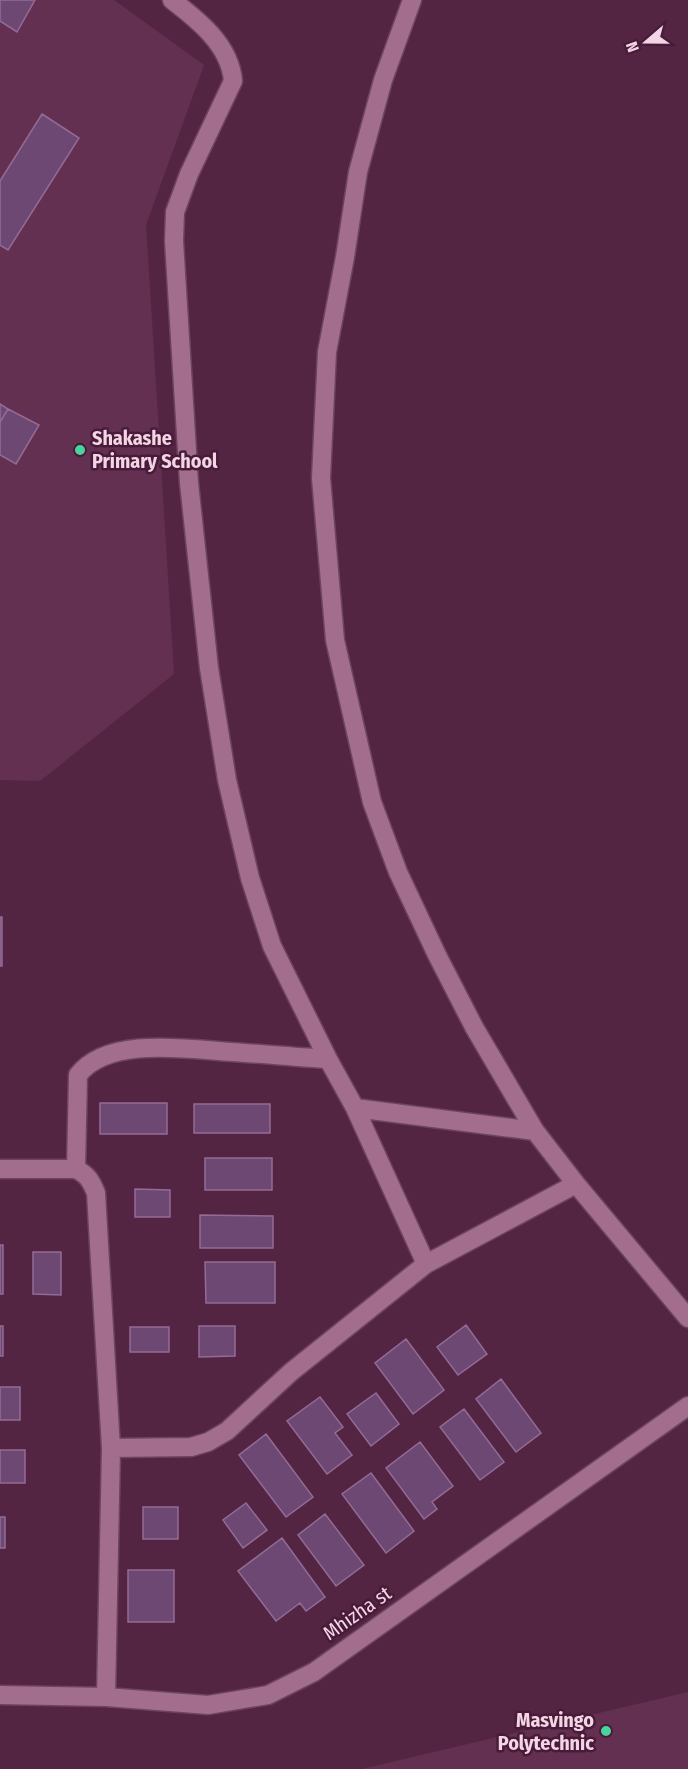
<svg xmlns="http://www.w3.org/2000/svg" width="688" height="1769" font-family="'Fira Sans Condensed',sans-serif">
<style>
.built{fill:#643051}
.building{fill:#6d4872;stroke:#936b97;stroke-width:1.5}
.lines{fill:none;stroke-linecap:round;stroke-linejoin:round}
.minor-casing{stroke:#6c445e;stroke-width:21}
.minor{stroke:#a36d8d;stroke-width:18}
.poi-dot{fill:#48d49d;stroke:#481b38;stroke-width:2}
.labels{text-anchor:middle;stroke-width:5;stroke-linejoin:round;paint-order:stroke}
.poi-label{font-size:20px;font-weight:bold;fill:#f3d5e5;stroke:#481b38;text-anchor:start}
.street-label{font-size:20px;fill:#f3d5e5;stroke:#481b38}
</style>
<rect width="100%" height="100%" fill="#542543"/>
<path class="built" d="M0,0h114l90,65 -58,160 28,449 -134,107 -40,-1z
M688,1692v77h-326z"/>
<path class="building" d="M0,0h35l-18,32 -17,-11z
M42,114l37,24 -71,112 -8,-5v-64z
M0,404l8,5 -8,13z
M8,409l31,16 -23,39 -16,-9v-33z
M0,917h2v49h-2z
M100,1103h67v31h-67z
M194,1104h76v29h-76z
M205,1158h67v32h-67z
M135,1189l35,1v27h-35z
M200,1215l73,1v32h-73z
M0,1245h3v49h-3z
M33,1252h28v43l-28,-1z
M205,1262h70v41h-69z
M466,1325l21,29 -29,21 -21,-28z
M0,1326h3v30h-3z
M199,1326h36v30l-36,1z
M130,1327h39v25h-39z
M406,1339l38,51 -31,24 -38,-51z
M501,1379l40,54 -25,19 -40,-53z
M0,1387h20v33h-20z
M376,1393l23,31 -28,22 -24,-32z
M320,1397l23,30 -8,6 17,22 -25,19 -40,-53z
M464,1409l40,53 -24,18 -40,-53z
M266,1434l47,63 -27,20 -47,-62z
M420,1442l33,44 -21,16 5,7 -13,10 -38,-51z
M0,1450h25v33h-25z
M371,1473l43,58 -28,22 -44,-59z
M246,1503l21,27 -24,18 -20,-28z
M143,1507h35v32h-35z
M325,1514l39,51 -28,21 -38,-51z
M0,1517h5v31h-5z
M282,1538l43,59 -19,14 -6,-8 -24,18 -38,-50z
M128,1570h46v52h-46z"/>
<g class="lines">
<defs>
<path id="minor" d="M172,0c26,20 58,45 61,81l-44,93 -14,38 -1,29 15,242 20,185 18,112 23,98 22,68 56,113 27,49 71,156
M412,0l-29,80 -25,92 -13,85 -18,95 -6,126 14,162 37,162 26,70 39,83 37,72 61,104 41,53 112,134
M355,1108l180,23
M0,1169h76c12,6 15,12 20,24l15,255 -5,249
M76,1169l2,-94c30,-39 109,-26 153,-23 32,2 65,5 97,7
M111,1448l80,-1 17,-5 19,-11 64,-59 135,-108 150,-80
M0,1695l106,2 102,8 60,-10 46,-23 374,-266"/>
</defs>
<use href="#minor" class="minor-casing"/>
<use href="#minor" class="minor"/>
</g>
<g class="poi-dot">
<circle cx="80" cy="450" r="6"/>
<circle cx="606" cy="1731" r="6"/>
</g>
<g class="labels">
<g class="poi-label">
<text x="92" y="445">Shakashe<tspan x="92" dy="23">Primary School</tspan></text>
<text x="594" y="1727" text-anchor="end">Masvingo<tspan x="594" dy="23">Polytechnic</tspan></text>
</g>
<g class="street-label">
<text transform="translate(357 1613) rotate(-35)" y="7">Mhizha st</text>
</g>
</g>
<g transform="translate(646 42) rotate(250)" stroke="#481b38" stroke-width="4.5" paint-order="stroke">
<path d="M0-4.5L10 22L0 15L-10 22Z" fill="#f3d5e5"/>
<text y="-9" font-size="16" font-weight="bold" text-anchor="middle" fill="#f3d5e5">N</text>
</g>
</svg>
